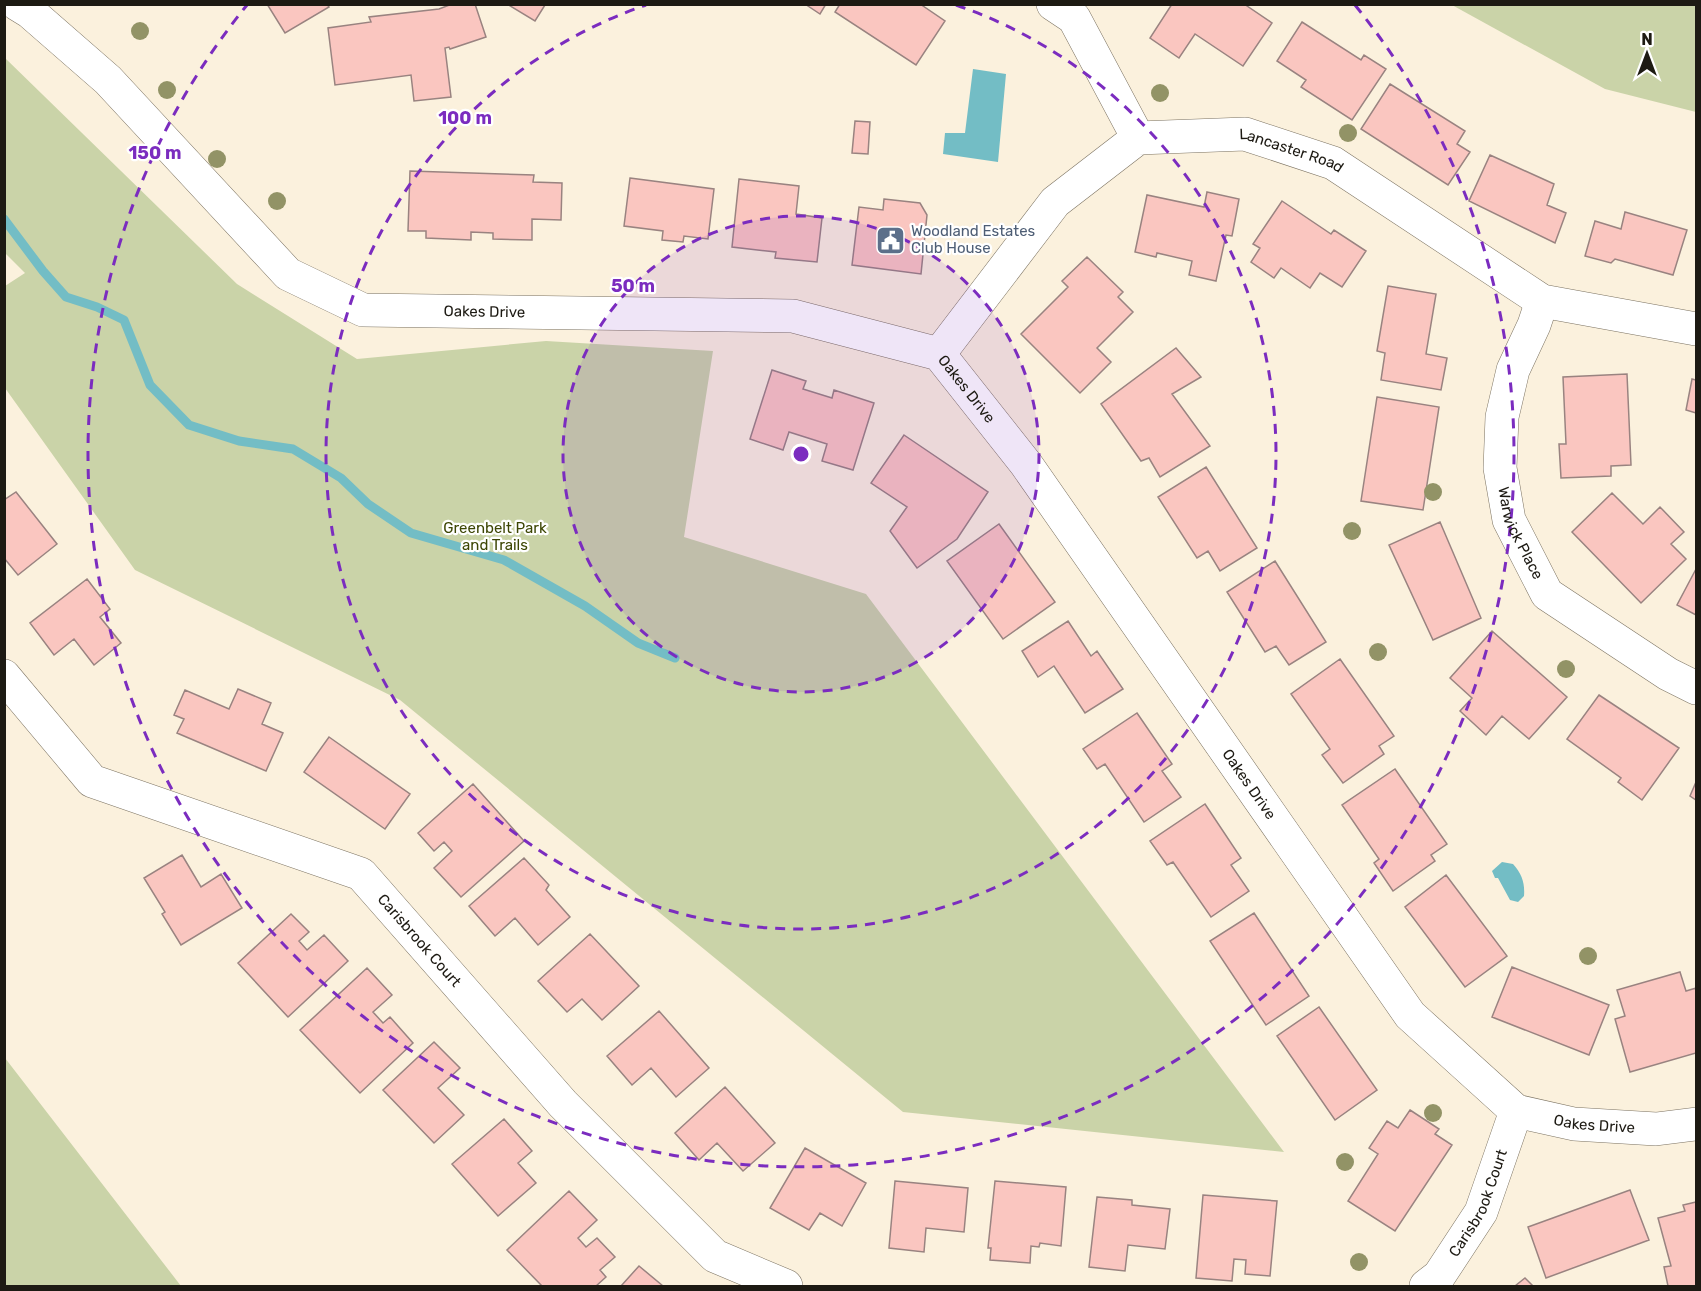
<svg xmlns="http://www.w3.org/2000/svg" width="1701" height="1291" font-family="Rubik,sans-serif">
<style>
.green{fill:#cad3a8}
.water{fill:#73bdc5}
.lines{fill:none;stroke-linecap:round;stroke-linejoin:round}
.stream{stroke:#73bdc5;stroke-width:9}
.building{fill:#fac6c0;stroke:#998380;stroke-width:1.5}
.minor-casing{stroke:#7c7362;stroke-width:34}
.minor{stroke:#fff;stroke-width:33}
.tree{fill:#929366}
.ring{fill:none;stroke:#7b2cbf;stroke-width:3;stroke-dasharray:10 8}
.labels{text-anchor:middle;stroke-width:4.5;stroke-linejoin:round;paint-order:stroke}
.street-label{font-size:15px;fill:#1d1a13;stroke:#fff}
.service-label{font-size:15px;fill:#4e5e75;stroke:#fff;text-anchor:start}
.park-label{font-size:15px;fill:#3d4604;stroke:#fff}
.centre{fill:#7b2cbf;stroke:#fff;stroke-width:3}
.ring-label{font-size:18px;text-anchor:middle;font-weight:bold;fill:#7b2cbf;stroke:#fff;stroke-width:4.5;stroke-linejoin:round;paint-order:stroke}
</style>
<rect width="100%" height="100%" fill="#fbf1dd"/>
<path class="green" d="M1452,5h244v107l-91,-23z
M4,57l233,227 120,75 189,-18 167,10 -29,186 182,57 418,558 -381,-40 -503,-412 -265,-130 -130,-182v-102l20,-13 -20,-20z
M5,1058l176,228h-176z"/>
<path class="water" d="M973,69l33,5 -8,88 -55,-8 2,-21h20z
M1502,862l11,2c9,10 12,19 11,32l-6,6 -8,-2 -12,-22h-3l-3,-7z"/>
<g class="lines">
<path class="stream" d="M4,219l39,52 23,26 31,10 27,13 26,65 39,40 50,16 54,8 48,29 27,26 43,29 93,27 81,46 53,37 37,15"/>
</g>
<path class="building" d="M267,4h60l2,3 -44,26z
M452,4h23l11,33 -36,12 -1,-2 -4,1 6,49 -37,4 -3,-26 -76,10 -7,-57 43,-6 -2,-5 70,-8z
M507,4h38v1l-10,16z
M805,4h21l-6,10z
M840,4h80l25,17 -29,44 -81,-53z
M1172,4h72l28,19 -29,43 -48,-32 -16,24 -29,-20z
M1302,22l59,38 3,-5 22,14 -34,51 -51,-33 5,-7 -29,-19z
M1390,84l75,47 -8,13 13,8 -22,33 -87,-56z
M855,121l15,1 -2,32 -16,-1z
M1490,155l64,29 -7,21 19,8 -11,30 -86,-42z
M410,171l124,4 -1,7 29,1 -1,37 -29,-1v21l-39,-1v-6l-22,-1v8l-45,-2v-7h-18z
M630,178l84,11 -6,50 -24,-3 -1,6 -21,-2 1,-9 -39,-5z
M739,179l60,7 -3,28 26,4 -5,44 -42,-4 1,-6 -44,-5z
M1207,192l32,7 -7,37 -6,-1 -10,46 -27,-6 3,-14 -35,-8 -1,4 -21,-5 12,-57 57,12z
M884,199l36,4 7,12 -6,59 -69,-9 7,-58 24,3z
M1282,201l49,33 3,-4 32,21 -24,36 -22,-14 -10,15 -29,-20 -7,10 -23,-16 9,-14 -7,-4z
M1625,212l62,18 -14,45 -58,-16 -4,4 -26,-7 10,-35 26,8z
M1087,257l36,35 -5,5 15,15 -36,36 14,14 -31,31 -59,-59 47,-47 -6,-6z
M1388,286l48,8 -10,60 21,4 -6,32 -60,-10 4,-27 -8,-2z
M1176,348l25,29 -29,17 38,52 -50,31 -11,-19 -8,3 -40,-57z
M772,370l34,11 -3,8 29,9 2,-8 40,13 -21,67 -31,-9 5,-17 -38,-12 -6,18 -33,-11z
M1627,374l4,91 -20,1v10l-50,2 -2,-34h7l-3,-67z
M1692,379l4,1v33l-10,-3z
M1377,397l62,10 -16,103 -62,-9z
M904,435l84,57 -31,47 -40,29 -27,-37 17,-24 -36,-24z
M1206,467l51,81 -37,23 -12,-20 -11,7 -39,-61z
M16,492l41,52 -39,31 -14,-17v-58z
M1612,493l31,31 17,-17 24,25 -13,12 15,15 -45,44 -69,-71z
M1440,522l41,96 -48,22 -44,-95z
M999,524l56,78 -52,37 -56,-78z
M1275,561l51,81 -37,23 -13,-19 -11,6 -38,-60z
M1696,569v46l-19,-10z
M87,579l23,30 -10,8 21,26 -27,22 -20,-26 -20,16 -24,-32z
M1068,621l23,35 6,-5 26,38 -38,24 -31,-47 -16,11 -16,-26z
M1492,631l75,66 -38,42 -27,-23 -16,19 -26,-24 12,-13 -22,-20z
M1340,659l54,77 -15,10 5,8 -41,29 -21,-28 8,-6 -39,-55z
M238,689l33,14 -9,21 21,9 -17,38 -89,-38 7,-14 -10,-4 11,-25 44,19z
M1599,695l80,53 -37,52 -24,-18 3,-4 -54,-39z
M1137,713l35,51 -10,7 19,26 -37,25 -39,-58 -8,5 -14,-20z
M329,737l81,57 -25,35 -81,-57z
M1395,769l52,75 -16,11 4,6 -42,30 -19,-28 5,-4 -37,-54z
M1696,782v18l-6,-4z
M473,784l51,57 -63,56 -27,-29 18,-17 -8,-9 -10,9 -16,-18z
M1205,804l36,54 -10,7 18,26 -38,26 -38,-55 -6,3 -17,-24z
M182,855l19,32 20,-13 21,34 -61,37 -19,-31 3,-2 -21,-34z
M524,858l25,27 -3,5 24,27 -32,28 -23,-27 -20,18 -26,-30z
M1446,875l61,81 -42,31 -60,-80z
M1254,913l55,83 -43,29 -56,-84z
M291,914l18,18 -10,9 8,9 17,-15 24,26 -60,56 -50,-54z
M590,934l49,52 -37,34 -20,-21 -15,13 -29,-31z
M1512,967l97,38 -20,50 -97,-38z
M367,968l25,27 -19,17 10,11 7,-6 23,26 -53,50 -60,-63z
M1680,972l6,19 10,-3v65l-66,19 -15,-53 10,-3 -8,-26z
M1319,1007l58,83 -42,30 -58,-84z
M659,1011l50,57 -33,29 -25,-29 -19,17 -25,-29z
M434,1042l26,26 -22,20 26,27 -30,28 -51,-53z
M725,1087l50,56 -32,28 -26,-28 -18,17 -24,-27z
M1410,1110l29,19 -4,5 17,11 -57,86 -47,-30 30,-47 -9,-6 18,-27 11,7z
M504,1119l28,32 -14,12 18,20 -38,33 -46,-52z
M805,1148l61,35 -24,43 -22,-13 -11,17 -39,-22z
M895,1181l73,7 -4,44 -38,-4 -2,24 -35,-4z
M995,1181l71,6 -5,59 -21,-3 -1,4 -8,-1 -1,17 -40,-3 1,-12h-3z
M1630,1190l19,50 -103,38 -18,-51z
M569,1191l28,29 -19,18 8,9 11,-9 18,19 -15,13 6,7 -10,9h-54l-35,-36z
M1203,1195l74,6 -7,75 -25,-2 1,-14 -12,-1 -2,22 -36,-3z
M1097,1197l35,3v5l38,4 -5,40 -37,-4 -3,26 -36,-4z
M1696,1202v84h-28l-4,-19 7,-1 -13,-48 27,-7 -2,-6z
M639,1266l24,20h-42z
M1525,1278l8,8h-18z"/>
<g class="lines">
<defs>
<g id="minor">
<path id="s1" d="M17,4l13,8 78,68 180,194 75,36 430,6 146,38 87,110 384,551 106,96 58,13 82,5 40,-5"/>
<path d="M1053,4l21,14 64,120"/>
<path id="s2" d="M1542,301l-8,24 -21,45 -11,47 -2,51 9,52 38,74 121,80 28,14"/>
<path id="s3" d="M939,354l116,-152 83,-64 107,-4 88,29 209,138 154,28"/>
<path id="s4" d="M4,676l88,105 269,93 202,230 152,152 71,30"/>
<path id="s5" d="M1426,1286l13,-10 42,-64 35,-101"/>
</g>
</defs>
<use href="#minor" class="minor-casing"/>
<use href="#minor" class="minor"/>
</g>
<g class="tree">
<circle cx="140" cy="31" r="9"/>
<circle cx="167" cy="90" r="9"/>
<circle cx="1160" cy="93" r="9"/>
<circle cx="1348" cy="133" r="9"/>
<circle cx="217" cy="159" r="9"/>
<circle cx="277" cy="201" r="9"/>
<circle cx="1433" cy="492" r="9"/>
<circle cx="1352" cy="531" r="9"/>
<circle cx="1378" cy="652" r="9"/>
<circle cx="1566" cy="669" r="9"/>
<circle cx="1588" cy="956" r="9"/>
<circle cx="1433" cy="1113" r="9"/>
<circle cx="1345" cy="1162" r="9"/>
<circle cx="1359" cy="1262" r="9"/>
</g>
<circle cx="801" cy="454" r="238" fill="#7b2cbf" fill-opacity=".12"/>
<g class="ring">
<circle cx="801" cy="454" r="238"/>
<path d="M956 5A475 475 0 1 1 646 5"/>
<path d="M1355 5A713 713 0 1 1 247 5"/>
</g>
<defs>
<symbol id="civic-square" viewBox="-11 -11 22 22"><rect x="-9" y="-9" width="18" height="18" rx="4" fill="#5c6f8a" stroke="#fff"/><path d="M-.6-6.5H3V-4.5H.6V-3L4-1V1h2V6H-6V1h2V-1L-.6-3ZM-1.2 2.5V6h2.4V2.5Z" fill="#fff"/></symbol>
</defs>
<g fill-rule="evenodd">
<use href="#civic-square" x="874" y="224" width="33" height="33"/>
</g>
<g class="labels">
<g class="street-label">
<text dy="5" stroke="none"><textPath href="#s3" startOffset="452">Lancaster Road</textPath></text>
<text dy="5" stroke="none"><textPath href="#s1" startOffset="588">Oakes Drive</textPath></text>
<text dy="5" stroke="none"><textPath href="#s1" startOffset="1092">Oakes Drive</textPath></text>
<text dy="5" stroke="none"><textPath href="#s2" startOffset="243">Warwick Place</textPath></text>
<text dy="5" stroke="none"><textPath href="#s1" startOffset="1578">Oakes Drive</textPath></text>
<text dy="5" stroke="none"><textPath href="#s4" startOffset="510">Carisbrook Court</textPath></text>
<text dy="5" stroke="none"><textPath href="#s1" startOffset="2082">Oakes Drive</textPath></text>
<text dy="5" stroke="none"><textPath href="#s5" startOffset="100">Carisbrook Court</textPath></text>
</g>
<g class="service-label">
<text x="911" y="236">Woodland Estates<tspan x="911" dy="17">Club House</tspan></text>
</g>
<g class="park-label">
<text x="495" y="533">Greenbelt Park<tspan x="495" dy="17">and Trails</tspan></text>
</g>
</g>
<circle cx="801" cy="454" r="9" class="centre"/>
<g class="ring-label">
<text x="465" y="124">100 m</text>
<text x="155" y="159">150 m</text>
<text x="633" y="292">50 m</text>
</g>
<rect width="1701" height="1291" fill="none" stroke="#1d1a13" stroke-width="12"/>
<g transform="translate(1647 54)" stroke="#ffffff" stroke-width="4.5" paint-order="stroke">
<path d="M0-4.5L10 22L0 15L-10 22Z" fill="#1d1a13"/>
<text y="-9" font-size="16" font-weight="bold" text-anchor="middle" fill="#1d1a13">N</text>
</g>
</svg>
